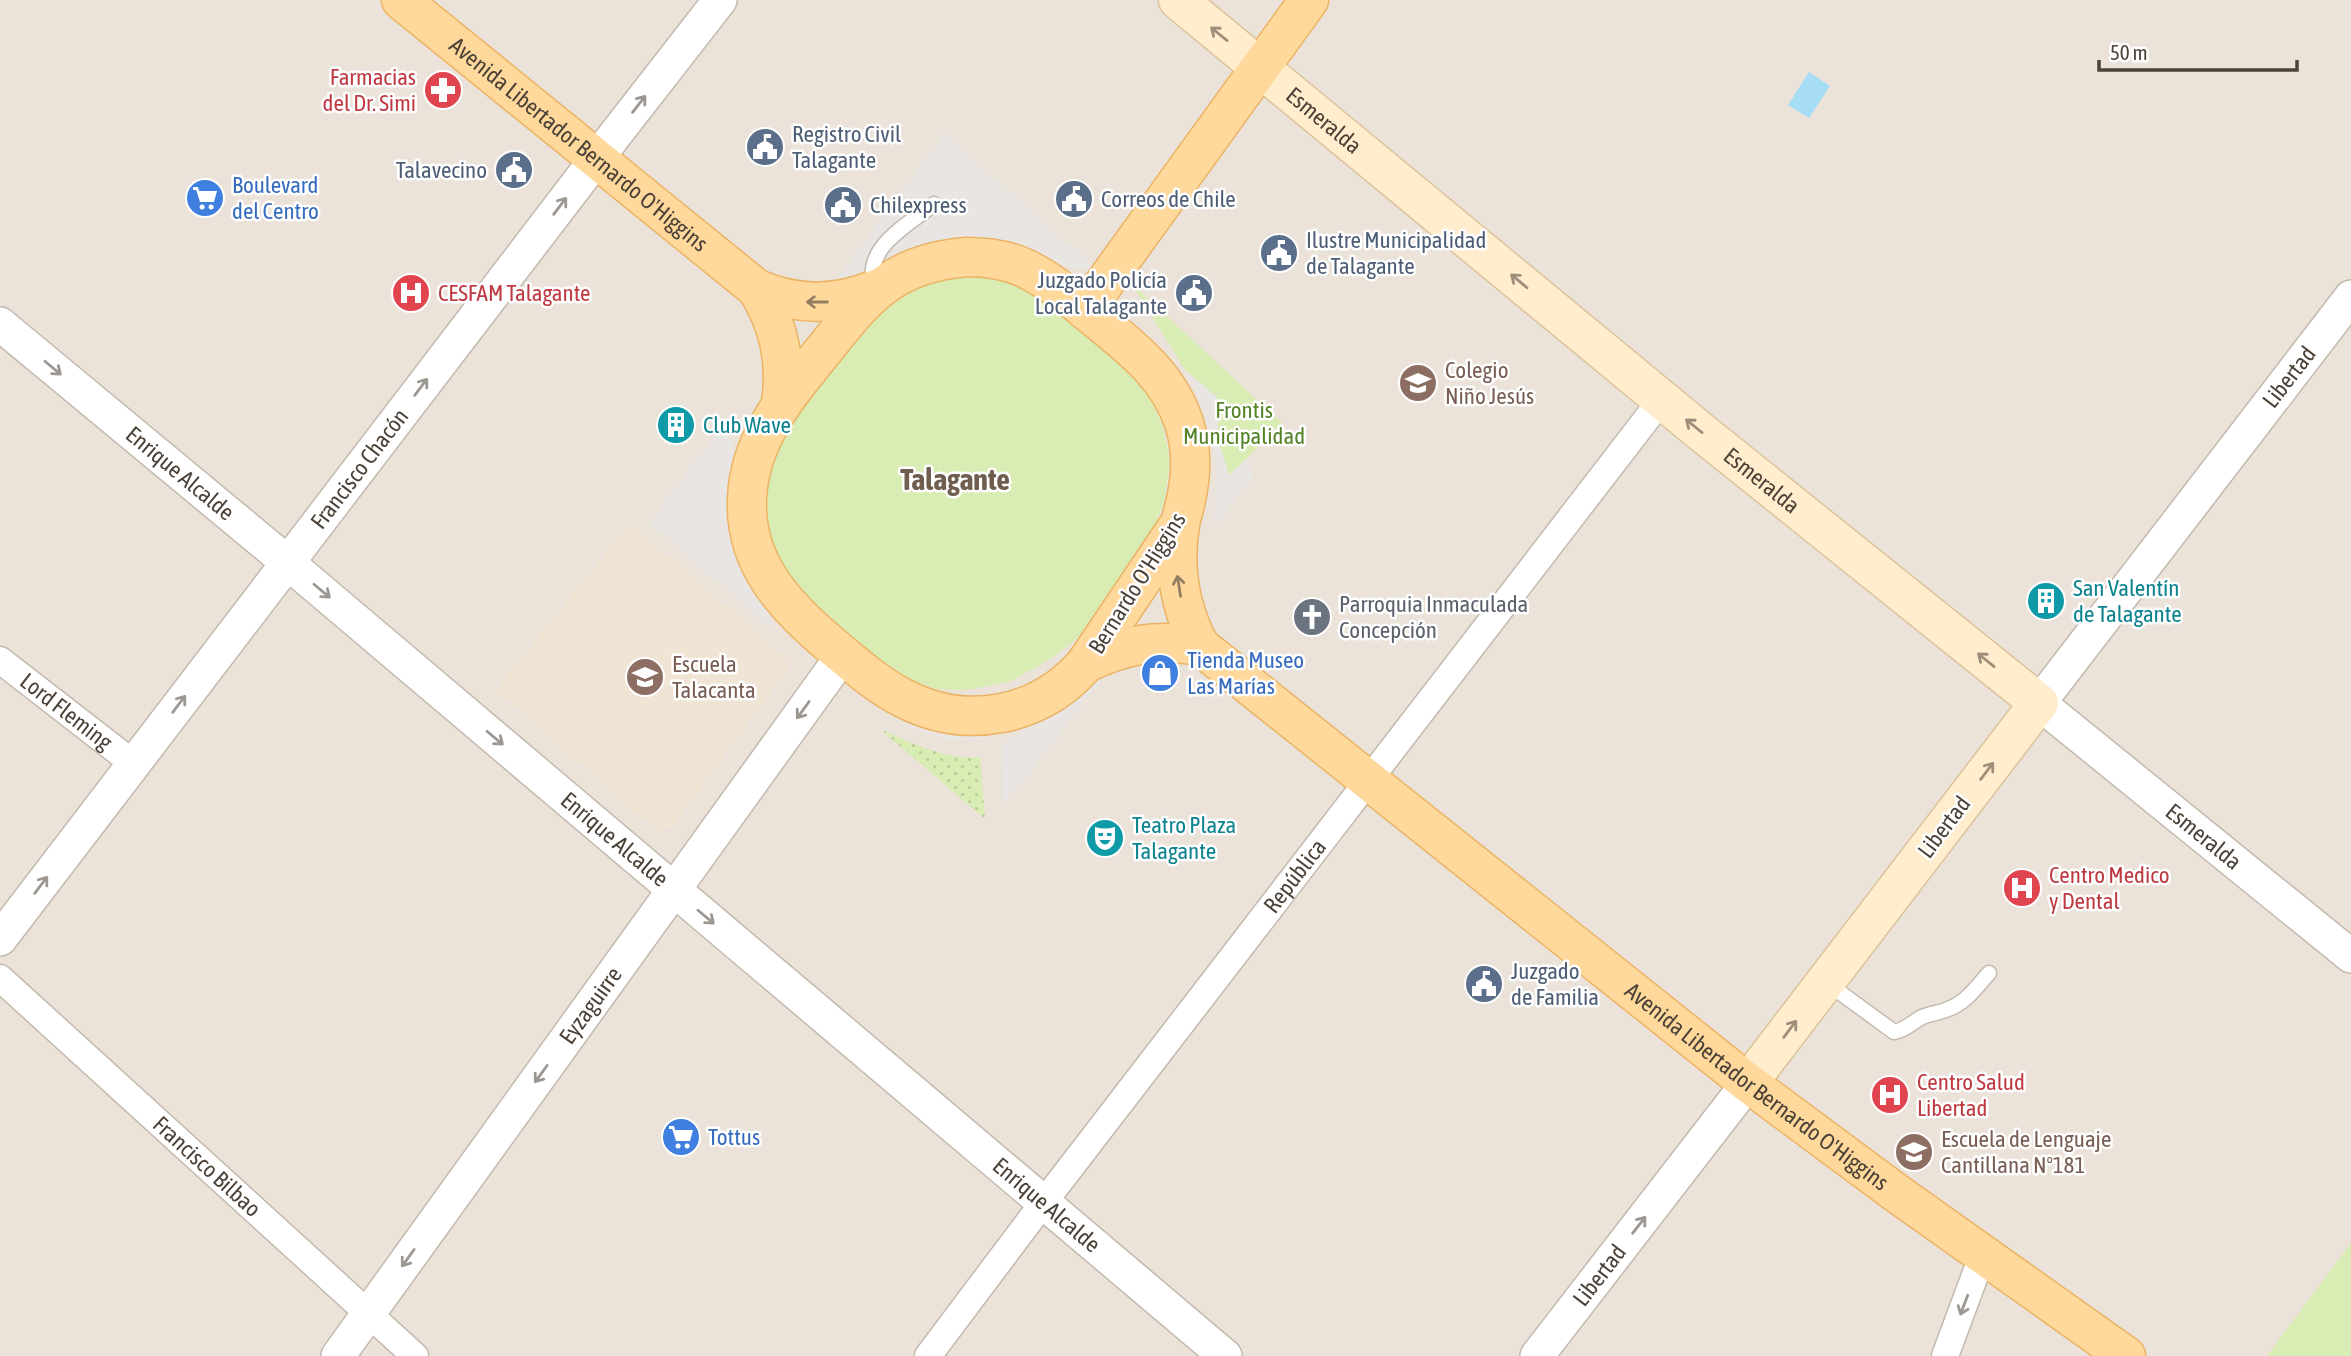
<svg xmlns="http://www.w3.org/2000/svg" width="2351" height="1356" font-family="'Asap Condensed',sans-serif">
<style>
.residential{fill:#ebe3d9}
.education{fill:#f0e5d5}
.grass{fill:url(#grass-dots)}
.green{fill:#d9ecb3}
.parking{fill:#e8e5e3}
.water{fill:#a6ddf5}
.lines{fill:none;stroke-linecap:round;stroke-linejoin:round}
.service-casing{stroke:#c3b9ad;stroke-width:17}
.minor-casing{stroke:#c3b9ad;stroke-width:29}
.tertiary-casing{stroke:#c3b9ad;stroke-width:36}
.secondary-casing{stroke:#dbc39b;stroke-width:41}
.primary-casing{stroke:#ebb465;stroke-width:41}
.service{stroke:#fff;stroke-width:14}
.minor{stroke:#fff;stroke-width:26}
.tertiary{stroke:#fff;stroke-width:33}
.secondary{stroke:#ffedcd;stroke-width:38}
.primary{stroke:#ffd89c;stroke-width:38}
.oneway{stroke:#9d8f7b}
.oneway2{stroke:#9d9792}
.oneway3{stroke:#947e60}
.labels{text-anchor:middle;stroke-width:5;stroke-linejoin:round;paint-order:stroke}
.health-label{font-size:23px;fill:#be3a42;stroke:#fff;text-anchor:start}
.street-label{font-size:23px;fill:#4c4238;stroke:#fff}
.service-label{font-size:23px;fill:#4e5e75;stroke:#fff;text-anchor:start}
.shop-label{font-size:23px;fill:#366cbe;stroke:#fff;text-anchor:start}
.education-label{font-size:23px;fill:#785e54;stroke:#fff;text-anchor:start}
.park-label{font-size:23px;fill:#538227;stroke:#fff}
.culture-label{font-size:23px;fill:#0d838f;stroke:#fff;text-anchor:start}
.worship-label{font-size:23px;fill:#5b616d;stroke:#fff;text-anchor:start}
.district-label{font-size:30px;font-weight:bold;fill:#6f5e4f;stroke:#fff}
</style>
<defs>
<pattern id="grass-dots" width="8" height="8" patternUnits="userSpaceOnUse" patternTransform="scale(1.75)"><rect width="8" height="8" fill="#d9ecb3"/><path d="M2 2h.1M6 6h.1" fill="none" stroke="#bccc9b" stroke-width="1.8" stroke-linecap="round"/></pattern>
</defs>
<rect width="100%" height="100%" fill="#f6f2eb"/>
<path class="residential" d="M0,0h2351v1356h-2351z"/>
<path class="education" d="M630,523l162,140 -120,164 -15,4 -161,-141z"/>
<path class="grass" d="M881,730c33,13 63,30 99,27l5,62z"/>
<path class="green" d="M965,272l42,9 42,20 33,27 65,63 16,36 7,33 -6,42 -10,27 -48,71 -29,39 -30,22 -38,21 -43,8 -31,-1 -40,-16 -39,-22 -66,-65 -27,-65v-39l33,-78 92,-100 35,-20z
M1131,283l151,140 -53,53 -11,-36 -1,-43 -31,-26z
M2351,1243v113h-84z"/>
<path class="parking" d="M944,134l155,137 -53,-7 -171,5 -43,17z
M1186,371l31,26 1,43 11,35 19,-17 5,21 -40,48 5,-63 -15,-56z
M724,424l11,28 -4,67 17,54 30,60 -129,-110z
M1102,679l-99,127 -1,-61z
M908,720l79,12 -2,8h-39l-41,-14z"/>
<path class="water" d="M1809,72l21,14 -21,32 -21,-13z"/>
<g class="lines">
<defs>
<path id="service" d="M876,288c-16,-39 32,-63 58,-84
M1827,983l67,49c12,-2 17,-9 28,-15 9,-4 18,-4 26,-8 18,-6 29,-23 41,-36"/>
<g id="minor">
<path id="s1" d="M0,660l134,104"/>
<path id="s2" d="M0,978l415,378"/>
<path id="s3" d="M928,1356l106,-141 628,-816"/>
<path d="M1945,1356l38,-102"/>
</g>
<g id="tertiary">
<path id="s4" d="M2351,297l-312,406 312,253"/>
<path id="s5" d="M0,324l287,238 938,794"/>
<path id="s6" d="M0,939l597,-781 123,-158"/>
<path id="s7" d="M338,1356l505,-701"/>
<path id="s8" d="M1537,1356l211,-273"/>
</g>
<g id="secondary">
<path id="s9" d="M1178,0l522,431 339,272 -291,380"/>
</g>
<g id="primary">
<path id="s10" d="M401,0l356,289c41,17 78,17 119,0"/>
<path d="M967,257c23,0 47,4 67,16 22,12 42,29 61,45 36,29 74,58 89,105 11,34 6,66 -4,100l-94,140c-46,54 -120,68 -183,35 -26,-13 -50,-35 -72,-53 -45,-38 -87,-81 -84,-146 2,-59 40,-104 76,-148 44,-55 69,-88 144,-94z"/>
<path d="M757,289c22,36 30,72 24,114"/>
<path d="M1085,310l224,-310"/>
<path id="s11" d="M1180,525c-7,43 -1,82 20,121l548,437 147,109 231,164"/>
<path d="M1086,663c41,-19 69,-24 114,-17"/>
</g>
</defs>
<use href="#service" class="service-casing"/>
<use href="#minor" class="minor-casing"/>
<use href="#tertiary" class="tertiary-casing"/>
<use href="#secondary" class="secondary-casing"/>
<use href="#primary" class="primary-casing"/>
<use href="#service" class="service"/>
<use href="#minor" class="minor"/>
<use href="#tertiary" class="tertiary"/>
<use href="#secondary" class="secondary"/>
<use href="#primary" class="primary"/>
</g>
<defs><path id="oneway-shaft" d="M-6 0H5M1.5-3L5.5 0L1.5 3" fill="none" stroke-width="1.6" stroke-linecap="round" stroke-linejoin="round" transform="scale(1.75)"/></defs>
<g class="oneway">
<use href="#oneway-shaft" transform="translate(1219 34) rotate(-141)"/>
<use href="#oneway-shaft" transform="translate(1519 281) rotate(-140)"/>
<use href="#oneway-shaft" transform="translate(1694 426) rotate(-141)"/>
<use href="#oneway-shaft" transform="translate(1986 660) rotate(-141)"/>
<use href="#oneway-shaft" transform="translate(1987 771) rotate(-53)"/>
<use href="#oneway-shaft" transform="translate(1790 1029) rotate(-53)"/>
</g>
<g class="oneway2">
<use href="#oneway-shaft" transform="translate(639 104) rotate(-52)"/>
<use href="#oneway-shaft" transform="translate(560 206) rotate(-53)"/>
<use href="#oneway-shaft" transform="translate(53 368) rotate(40)"/>
<use href="#oneway-shaft" transform="translate(421 387) rotate(-53)"/>
<use href="#oneway-shaft" transform="translate(322 591) rotate(40)"/>
<use href="#oneway-shaft" transform="translate(179 704) rotate(-53)"/>
<use href="#oneway-shaft" transform="translate(803 710) rotate(126)"/>
<use href="#oneway-shaft" transform="translate(495 738) rotate(40)"/>
<use href="#oneway-shaft" transform="translate(41 885) rotate(-53)"/>
<use href="#oneway-shaft" transform="translate(706 917) rotate(40)"/>
<use href="#oneway-shaft" transform="translate(541 1074) rotate(126)"/>
<use href="#oneway-shaft" transform="translate(1639 1225) rotate(-52)"/>
<use href="#oneway-shaft" transform="translate(408 1258) rotate(126)"/>
<use href="#oneway-shaft" transform="translate(1964 1305) rotate(111)"/>
</g>
<g class="oneway3">
<use href="#oneway-shaft" transform="translate(817 302) rotate(-180)"/>
<use href="#oneway-shaft" transform="translate(1179 586) rotate(-99)"/>
</g>
<defs>
<symbol id="pharmacy-disc" viewBox="-11 -11 22 22"><circle r="9.5" fill="#e0444e" stroke="#fff"/><path d="M-2-6h4v4h4v4h-4v4h-4v-4h-4v-4h4Z" fill="#fff"/></symbol>
<symbol id="civic-disc" viewBox="-11 -11 22 22"><circle r="9.5" fill="#5c6f8a" stroke="#fff"/><path d="M-.6-6.5H3V-4.5H.6V-3L4-1V1h2V6H-6V1h2V-1L-.6-3ZM-1.2 2.5V6h2.4V2.5Z" fill="#fff"/></symbol>
<symbol id="supermarket-disc" viewBox="-11 -11 22 22"><circle r="9.5" fill="#3f7fe0" stroke="#fff"/><path d="M-6-5.5h2.5l.6 2H6L4.5 2H-2.5L-4.4-4H-6ZM-1.5 3.2a1.3 1.3 0 1 0 .1 0ZM3 3.2a1.3 1.3 0 1 0 .1 0Z" fill="#fff"/></symbol>
<symbol id="hospital-disc" viewBox="-11 -11 22 22"><circle r="9.5" fill="#e0444e" stroke="#fff"/><path d="M-5-5h3v3.5h4V-5h3V5h-3V1.5h-4V5h-3Z" fill="#fff"/></symbol>
<symbol id="school-disc" viewBox="-11 -11 22 22"><circle r="9.5" fill="#8d6e63" stroke="#fff"/><path d="M0-5L7-2L0 1L-7-2ZM-4 1L0 2.5L4 1V4Q0 6-4 4Z" fill="#fff"/></symbol>
<symbol id="building-disc" viewBox="-11 -11 22 22"><circle r="9.5" fill="#0f9aa8" stroke="#fff"/><path d="M-4-6H4V6H1V3H-1V6H-4ZM-2.5-4.3h1.7v1.8h-1.7ZM.8-4.3h1.7v1.8H.8ZM-2.5-1h1.7V.8h-1.7ZM.8-1h1.7V.8H.8Z" fill="#fff"/></symbol>
<symbol id="church-disc" viewBox="-11 -11 22 22"><circle r="9.5" fill="#6b7280" stroke="#fff"/><path d="M-1.2-6h2.4v3.5h3.3v2.4h-3.3V6h-2.4V-.1h-3.3v-2.4h3.3Z" fill="#fff"/></symbol>
<symbol id="shop-disc" viewBox="-11 -11 22 22"><circle r="9.5" fill="#3f7fe0" stroke="#fff"/><path d="M-5-2.5h2.3a2.7 3.5 0 0 1 5.4 0H5L5.5 6h-11ZM-1.5-2.5h3a1.5 2.3 0 0 0-3 0Z" fill="#fff"/></symbol>
<symbol id="theatre-disc" viewBox="-11 -11 22 22"><circle r="9.5" fill="#0f9aa8" stroke="#fff"/><path d="M-5-5.5Q0-4 5-5.5V0Q5 5 0 6Q-5 5-5 0ZM-3.3-2.5H-1v1.5H-3.3ZM1-2.5H3.3v1.5H1ZM-2.8 1Q0 5.5 2.8 1Z" fill="#fff"/></symbol>
</defs>
<g fill-rule="evenodd">
<use href="#pharmacy-disc" x="421" y="68" width="44" height="44"/>
<use href="#civic-disc" x="743" y="125" width="44" height="44"/>
<use href="#civic-disc" x="492" y="148" width="44" height="44"/>
<use href="#supermarket-disc" x="183" y="176" width="44" height="44"/>
<use href="#civic-disc" x="1052" y="177" width="44" height="44"/>
<use href="#civic-disc" x="821" y="183" width="44" height="44"/>
<use href="#civic-disc" x="1257" y="231" width="44" height="44"/>
<use href="#hospital-disc" x="389" y="271" width="44" height="44"/>
<use href="#civic-disc" x="1172" y="271" width="44" height="44"/>
<use href="#school-disc" x="1396" y="361" width="44" height="44"/>
<use href="#building-disc" x="654" y="403" width="44" height="44"/>
<use href="#building-disc" x="2024" y="579" width="44" height="44"/>
<use href="#church-disc" x="1290" y="595" width="44" height="44"/>
<use href="#shop-disc" x="1138" y="651" width="44" height="44"/>
<use href="#school-disc" x="623" y="655" width="44" height="44"/>
<use href="#theatre-disc" x="1083" y="816" width="44" height="44"/>
<use href="#hospital-disc" x="2000" y="866" width="44" height="44"/>
<use href="#civic-disc" x="1462" y="962" width="44" height="44"/>
<use href="#hospital-disc" x="1868" y="1073" width="44" height="44"/>
<use href="#supermarket-disc" x="659" y="1115" width="44" height="44"/>
<use href="#school-disc" x="1892" y="1130" width="44" height="44"/>
</g>
<g class="labels">
<g class="health-label">
<text x="416" y="85" text-anchor="end">Farmacias<tspan x="416" dy="26">del Dr. Simi</tspan></text>
<text x="438" y="301">CESFAM Talagante</text>
<text x="2049" y="883">Centro Medico<tspan x="2049" dy="26">y Dental</tspan></text>
<text x="1917" y="1090">Centro Salud<tspan x="1917" dy="26">Libertad</tspan></text>
</g>
<g class="street-label">
<text dy="8" stroke="none"><textPath href="#s9" startOffset="189">Esmeralda</textPath></text>
<text dy="8" stroke="none"><textPath href="#s10" startOffset="229">Avenida Libertador Bernardo O'Higgins</textPath></text>
<text transform="translate(2289 377) rotate(-52)" y="8">Libertad</text>
<text dy="8" stroke="none"><textPath href="#s6" startOffset="592">Francisco Chacón</textPath></text>
<text dy="8" stroke="none"><textPath href="#s5" startOffset="234">Enrique Alcalde</textPath></text>
<text dy="8" stroke="none"><textPath href="#s9" startOffset="756">Esmeralda</textPath></text>
<text transform="translate(1137 583) rotate(-58)" y="8">Bernardo O'Higgins</text>
<text dy="8" stroke="none"><textPath href="#s1" startOffset="84">Lord Fleming</textPath></text>
<text transform="translate(1944 827) rotate(-53)" y="8">Libertad</text>
<text dy="8" stroke="none"><textPath href="#s4" startOffset="724">Esmeralda</textPath></text>
<text dy="8" stroke="none"><textPath href="#s5" startOffset="802">Enrique Alcalde</textPath></text>
<text dy="8" stroke="none"><textPath href="#s3" startOffset="604">República</textPath></text>
<text dy="8" stroke="none"><textPath href="#s7" startOffset="432">Eyzaguirre</textPath></text>
<text dy="8" stroke="none"><textPath href="#s11" startOffset="835">Avenida Libertador Bernardo O'Higgins</textPath></text>
<text dy="8" stroke="none"><textPath href="#s2" startOffset="280">Francisco Bilbao</textPath></text>
<text dy="8" stroke="none"><textPath href="#s5" startOffset="1368">Enrique Alcalde</textPath></text>
<text dy="8" stroke="none"><textPath href="#s8" startOffset="102">Libertad</textPath></text>
</g>
<g class="service-label">
<text x="792" y="142">Registro Civil<tspan x="792" dy="26">Talagante</tspan></text>
<text x="487" y="178" text-anchor="end">Talavecino</text>
<text x="1101" y="207">Correos de Chile</text>
<text x="870" y="213">Chilexpress</text>
<text x="1306" y="248">Ilustre Municipalidad<tspan x="1306" dy="26">de Talagante</tspan></text>
<text x="1167" y="288" text-anchor="end">Juzgado Policía<tspan x="1167" dy="26">Local Talagante</tspan></text>
<text x="1511" y="979">Juzgado<tspan x="1511" dy="26">de Familia</tspan></text>
</g>
<g class="shop-label">
<text x="232" y="193">Boulevard<tspan x="232" dy="26">del Centro</tspan></text>
<text x="1187" y="668">Tienda Museo<tspan x="1187" dy="26">Las Marías</tspan></text>
<text x="708" y="1145">Tottus</text>
</g>
<g class="education-label">
<text x="1445" y="378">Colegio<tspan x="1445" dy="26">Niño Jesús</tspan></text>
<text x="672" y="672">Escuela<tspan x="672" dy="26">Talacanta</tspan></text>
<text x="1941" y="1147">Escuela de Lenguaje<tspan x="1941" dy="26">Cantillana Nº181</tspan></text>
</g>
<g class="park-label">
<text x="1244" y="418">Frontis<tspan x="1244" dy="26">Municipalidad</tspan></text>
</g>
<g class="culture-label">
<text x="703" y="433">Club Wave</text>
<text x="2073" y="596">San Valentín<tspan x="2073" dy="26">de Talagante</tspan></text>
<text x="1132" y="833">Teatro Plaza<tspan x="1132" dy="26">Talagante</tspan></text>
</g>
<g class="worship-label">
<text x="1339" y="612">Parroquia Inmaculada<tspan x="1339" dy="26">Concepción</tspan></text>
</g>
<g class="district-label">
<text x="955" y="490">Talagante</text>
</g>
</g>
<path d="M2099 60v10h198v-10" fill="none" stroke="#4c4238" stroke-width="3.5"/>
<text x="2110" y="60" font-size="21" fill="#4c4238" stroke="#ffffff" stroke-width="5" paint-order="stroke">50 m</text>
</svg>
